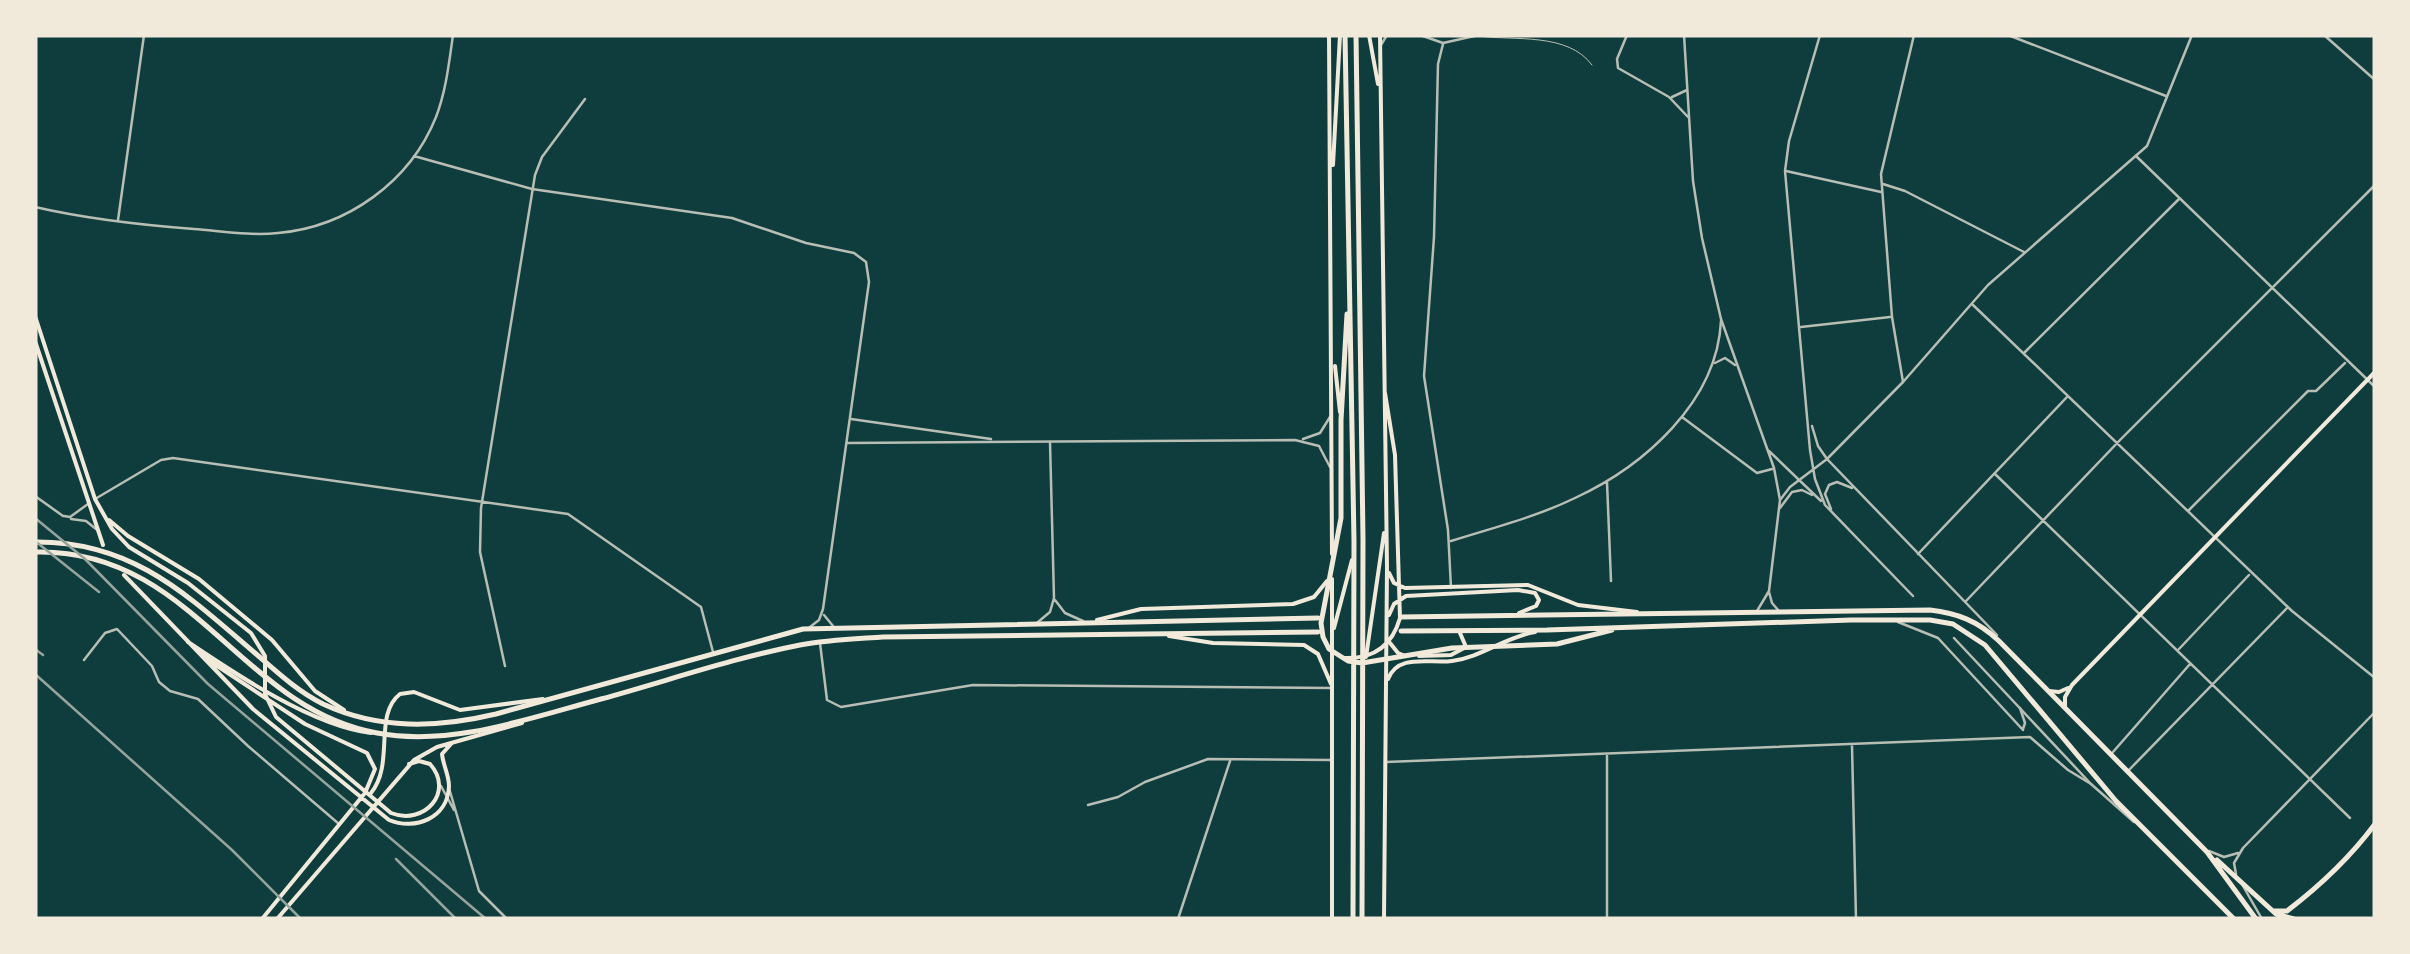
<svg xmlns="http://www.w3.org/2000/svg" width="2410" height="954" font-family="'Fira Sans Condensed',sans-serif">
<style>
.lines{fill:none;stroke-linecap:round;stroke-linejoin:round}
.service{stroke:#b8beb3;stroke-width:1}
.minor{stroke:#b8beb3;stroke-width:2.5}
.tertiary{stroke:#b8beb3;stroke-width:2.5}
.secondary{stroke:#f1e9da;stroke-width:4}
.primary{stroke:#f1e9da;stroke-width:5}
.rail{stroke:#97a49c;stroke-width:2.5}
</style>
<rect width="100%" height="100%" fill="#0f3d3e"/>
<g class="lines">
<path class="service" d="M1478,36c36,5 90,-4 114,29"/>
<path class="minor" d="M2324,35l51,45
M1443,44l-5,20 -4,173 -10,139 24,154 3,58
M2136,156l239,231
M1786,171l95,21
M1883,184l22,7 119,61
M118,220l26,-185
M1973,305l319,306 83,67
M1801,327l89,-10
M2025,352l154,-153
M1715,363l10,-5 10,7
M1903,382l-11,-65 -11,-143 33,-139
M1682,417l75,56 15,-4
M1995,474l355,344
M1607,482l4,99
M35,496l28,20
M95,499l66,-39 12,-2 395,56 133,93 12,45
M2189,510l119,-119h8l29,-28
M64,516l6,1 18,-13
M71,519l15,2 10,8
M1451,541c41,-13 85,-24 124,-43 69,-32 142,-96 146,-177
M1918,554l149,-157
M1055,600l10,13 18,8
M1966,601l155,-162 254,-254
M1038,622l12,-10 4,-14 -4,-156
M1898,622l40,16 85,92
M2179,649l70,-74
M84,660l21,-27 12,-4 35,37 7,16 11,9 28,8 50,47 91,78
M505,666l-25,-114 1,-44 54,-333 7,-18 43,-58
M2020,708l5,15 -2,6
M1852,746l4,173
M2113,752l77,-88
M1607,756v163
M1386,762l644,-25 38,33 23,14
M2127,772l161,-165
M441,786l13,24
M449,788l30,103 28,28
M1088,805l30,-8 27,-15 63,-23 123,1
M1178,919l52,-158"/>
<path class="tertiary" d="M1420,35l23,8 36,-8
M1627,35l-10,24 1,9 51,29 19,20
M1684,35l9,146 9,57 19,81 53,149 6,32 -11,91 -12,20
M1820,35l-31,106 -4,30 25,279 5,29 10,26
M2008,35l158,61
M1381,45l6,-10
M1672,97l15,-7
M414,156l118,33 200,29 74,25 48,10 12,9 3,20 -46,327 -4,11 -9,7
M35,207c52,12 106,18 159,22 27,2 56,7 84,4 69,-6 132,-51 158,-116 10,-26 13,-54 17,-82
M851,419l140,20
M1812,426l6,20 9,13 170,176
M1303,439l17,-6 10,-16
M848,443l447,-3 24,6 11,21
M1769,451l52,50
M1780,500l10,-13 37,-28 76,-77 85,-97 159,-139 45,-111
M1826,506l87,90
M1780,508l12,-16 10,-2 10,5
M1831,509l-6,-15 4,-9 8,-3 15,6
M1769,592l3,11 7,8
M824,615l9,11
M1954,638l137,146 43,38
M820,643l7,57 14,7 132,-22 359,3
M2209,851l15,6 14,-4
M2236,874l-2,-11 9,-15 132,-136
M2243,886l19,33"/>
<path class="secondary" d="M1329,35l3,519
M1369,35l9,49
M1380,35l7,532 -3,352
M1333,165l7,-130
M35,316l60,183 17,30 17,18 59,36 63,50 14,23v38l11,23 115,96c33,13 64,-21 39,-49l-11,-3 -10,3
M35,341l68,204
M1335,366l5,46
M109,520l19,16 71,43 73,61 43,51 29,19
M1389,573l5,10 11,5 123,-3 50,20 59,7
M124,575l129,134 136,111c26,11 59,-2 60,-34 0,-11 -6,-21 -7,-32l9,-10
M1332,579v340
M1389,615l5,-11 12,-8 112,-6 17,3 4,7 -3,6 -17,7
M1097,620l44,-11 152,-5 21,-7 13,-16
M1334,628l18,-68
M1169,636l44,7 91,2 14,9 13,30
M188,642c49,33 125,84 183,91
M1390,643l8,10 7,3
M202,656l103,68 62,29 8,16 -10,24 -103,126
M1419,656l32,-1 15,-8 -6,-14
M1366,657l18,-124
M1345,658c29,1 47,-12 55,-40l-5,-163 -10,-62
M1388,679c10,-26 42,-15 64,-18 30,-4 53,-24 83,-29
M2049,691l10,1 9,-4
M2065,707v-10l7,-12 303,-313
M371,793c24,-29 2,-78 29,-99l14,-2 46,18 83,-11
M277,919l137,-159 23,-13 85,-24"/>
<path class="primary" d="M1345,35l9,506 -1,378
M1356,35l7,504 -1,380
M1347,314l-6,106v98l-20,105 2,14 6,12 19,12 14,2 90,-15 105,-4 55,-14
M35,542c97,-1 151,52 220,111 22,19 42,38 68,51 56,26 114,24 173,10l307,-85 515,-11
M35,552c157,-4 205,157 342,181 74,14 153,-15 224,-34 66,-18 132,-41 199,-54 27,-5 55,-6 83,-8l435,-5
M1401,617l529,-7c27,3 48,11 69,31l208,211 49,67
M1401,631l146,-1 304,-10h79l23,4 32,21 131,156 118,118
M2217,860l59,54 18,5
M2273,911h14c34,-26 62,-52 88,-87"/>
<path class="rail" d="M35,518l50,41 123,125 278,235
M35,541l64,51
M35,649l8,6
M35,674l197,176 69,69
M396,859l60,60"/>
</g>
<rect width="2410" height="954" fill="none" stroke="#f1e9da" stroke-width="75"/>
</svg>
